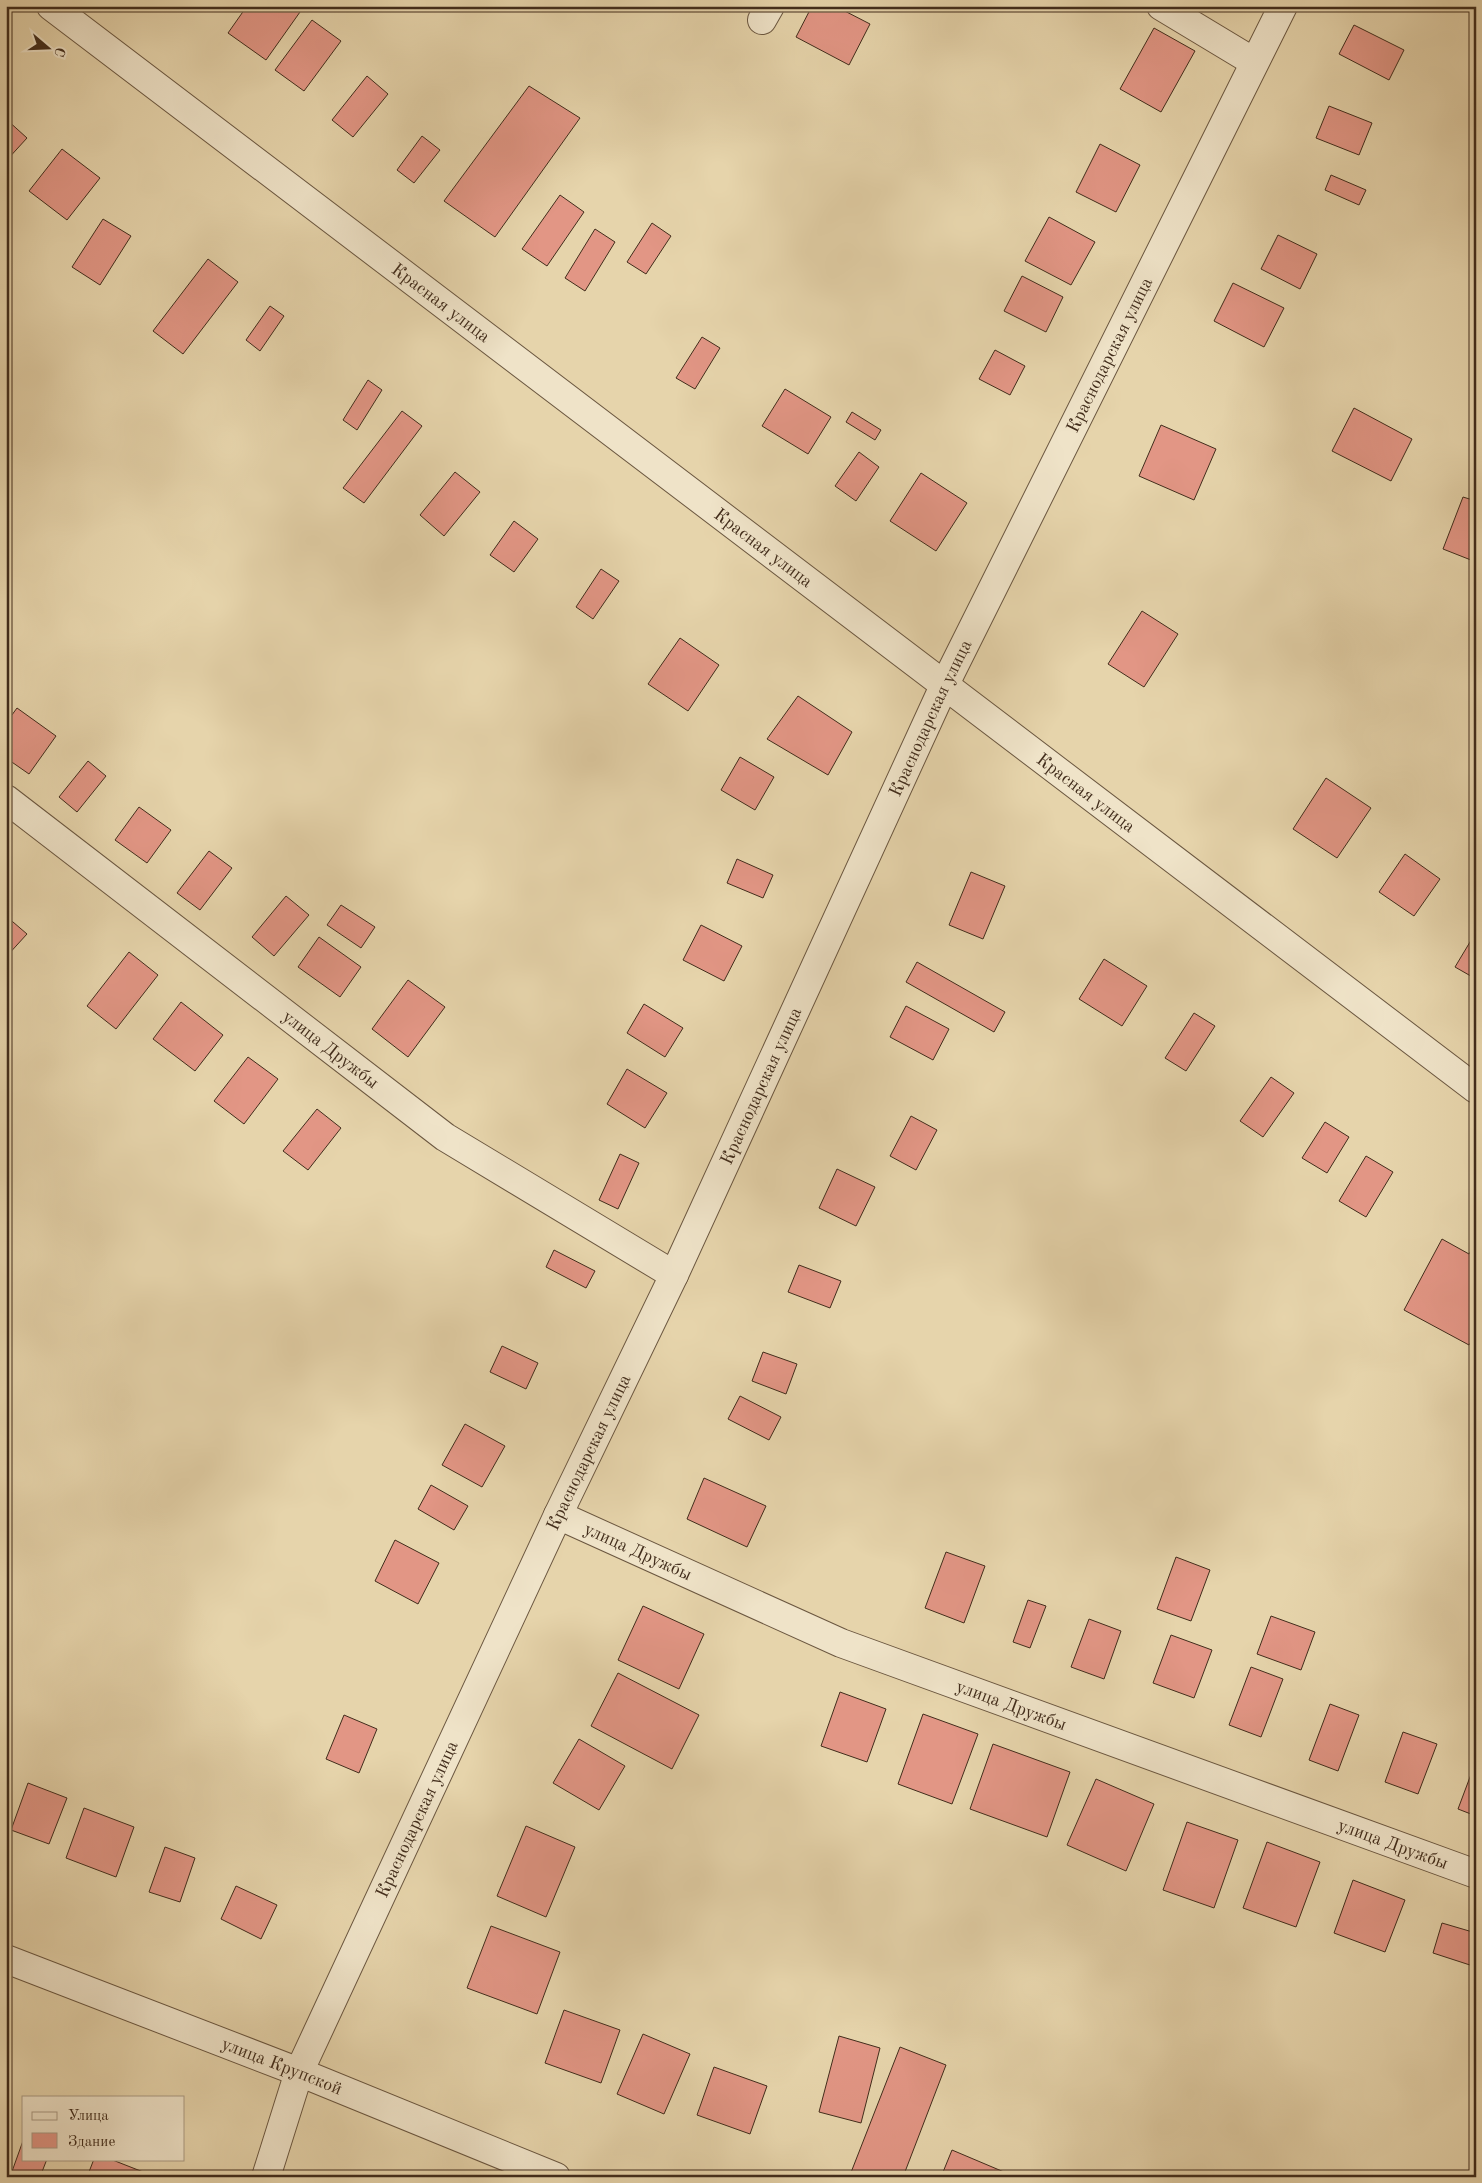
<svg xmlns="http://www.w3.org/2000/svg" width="1482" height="2183" font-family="'Old Standard TT',serif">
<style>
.building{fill:#e29685;stroke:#422d1c}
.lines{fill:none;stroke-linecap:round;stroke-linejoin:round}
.street-casing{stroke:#6b5740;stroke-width:30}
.street{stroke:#efe3c8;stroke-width:28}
.labels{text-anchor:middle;stroke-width:4;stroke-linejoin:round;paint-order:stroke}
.street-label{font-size:18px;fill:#422d1c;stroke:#efe3c8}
</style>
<rect width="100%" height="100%" fill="#e6d4ab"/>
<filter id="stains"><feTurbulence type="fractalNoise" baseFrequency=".004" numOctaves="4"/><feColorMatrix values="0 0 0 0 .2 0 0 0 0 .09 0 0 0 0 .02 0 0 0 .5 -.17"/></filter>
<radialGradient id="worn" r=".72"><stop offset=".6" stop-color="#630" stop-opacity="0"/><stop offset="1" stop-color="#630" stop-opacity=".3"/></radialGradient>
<path class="building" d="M247,6h45l8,6 -34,48 -38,-27z
M812,6h23l35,18 -21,41 -53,-28z
M312,20l29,21 -37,50 -29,-21z
M1354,25l50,25 -15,30 -50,-26z
M1154,28l41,23 -34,61 -41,-23z
M367,76l21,18 -35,43 -21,-17z
M529,86l51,32 -85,119 -51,-36z
M1329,106l43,17 -13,32 -43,-17z
M6,119l21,19 -21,23z
M422,136l18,14 -26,33 -17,-13z
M1100,144l40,21 -24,47 -40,-20z
M62,149l38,29 -33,42 -38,-29z
M1331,175l35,15 -7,15 -34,-15z
M560,195l24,17 -37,54 -25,-17z
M1049,217l46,25 -24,43 -46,-24z
M103,219l28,17 -31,49 -28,-18z
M652,223l19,13 -25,38 -19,-12z
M595,229l20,13 -30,49 -20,-13z
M1278,235l39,19 -17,35 -39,-20z
M208,259l30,23 -55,72 -30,-23z
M1022,276l41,21 -17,35 -42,-21z
M1233,283l51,25 -20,39 -50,-26z
M270,306l14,10 -24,35 -14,-11z
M702,337l18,11 -25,41 -19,-11z
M995,350l30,16 -15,29 -31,-16z
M368,380l14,10 -25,40 -14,-10z
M785,389l46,28 -23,37 -46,-28z
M1354,408l58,31 -21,42 -59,-30z
M402,411l20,15 -58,77 -21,-15z
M852,412l29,18 -6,10 -29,-18z
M1161,425l55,24 -22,51 -55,-24z
M859,452l20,15 -23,34 -21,-15z
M455,472l25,20 -36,44 -24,-21z
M921,473l46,30 -31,48 -46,-30z
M1463,497l13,4v61l-33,-13z
M514,521l24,18 -24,33 -24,-17z
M601,569l18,12 -26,38 -17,-12z
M1142,611l36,23 -34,53 -36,-23z
M680,638l39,27 -31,46 -40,-27z
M798,696l54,36 -24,43 -61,-36z
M17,708l39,28 -27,38 -23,-16v-35z
M740,757l34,20 -19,33 -34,-20z
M88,761l18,15 -29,36 -18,-15z
M1326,778l45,30 -34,50 -44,-29z
M139,807l32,23 -24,33 -32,-23z
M209,851l23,17 -32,42 -23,-17z
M1405,854l35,25 -26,37 -35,-24z
M737,859l36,16 -10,23 -36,-15z
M971,872l34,14 -22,53 -34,-14z
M286,896l23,19 -35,41 -22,-19z
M341,905l34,22 -14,21 -34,-23z
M6,916l21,18 -21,23z
M701,925l41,21 -18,35 -41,-21z
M1476,932v47l-21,-12z
M319,937l42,30 -21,30 -42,-30z
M129,952l29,23 -42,54 -29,-23z
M1104,959l43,27 -25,40 -43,-27z
M917,962l88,50 -11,20 -88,-50z
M408,980l37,27 -37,50 -36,-28z
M181,1002l42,33 -28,36 -42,-32z
M644,1004l39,24 -18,29 -38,-24z
M906,1006l43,23 -16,31 -43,-23z
M1194,1013l21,13 -29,45 -21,-13z
M248,1057l30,22 -34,45 -30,-23z
M627,1069l40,24 -22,35 -38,-24z
M1271,1077l23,16 -31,44 -23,-16z
M317,1109l24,19 -33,42 -25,-19z
M911,1116l26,14 -21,40 -26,-14z
M1325,1122l24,15 -22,36 -25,-15z
M620,1154l19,9 -21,46 -19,-9z
M1366,1156l27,16 -27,45 -27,-16z
M837,1169l38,18 -19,39 -37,-18z
M1442,1239l27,15 7,-12v91l-7,12 -65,-35z
M554,1250l41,21 -9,17 -40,-21z
M799,1265l42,16 -11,27 -42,-16z
M502,1346l36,17 -12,26 -36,-17z
M763,1352l34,12 -11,30 -34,-13z
M740,1396l41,21 -12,23 -41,-21z
M465,1424l40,22 -23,41 -40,-22z
M704,1478l62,28 -19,41 -60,-28z
M431,1485l37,21 -14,24 -36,-21z
M395,1540l44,23 -21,41 -43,-23z
M946,1552l39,14 -21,57 -39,-15z
M1176,1557l34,13 -19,51 -34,-12z
M1028,1600l18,6 -16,42 -17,-6z
M643,1606l61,28 -25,55 -61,-29z
M1271,1616l44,16 -14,38 -44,-16z
M1089,1619l32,12 -17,48 -33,-12z
M1171,1635l41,15 -18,48 -41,-15z
M1251,1667l32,12 -22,58 -32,-12z
M618,1673l81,42 -27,54 -81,-43z
M840,1692l46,17 -19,53 -46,-16z
M1330,1704l29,11 -21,56 -29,-11z
M923,1714l55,20 -26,70 -54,-20z
M344,1715l33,14 -18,44 -33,-14z
M1403,1732l34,12 -19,50 -33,-12z
M579,1739l46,27 -26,44 -46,-27z
M993,1744l77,28 -23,65 -77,-28z
M1476,1761v55l-18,-7z
M1096,1779l58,25 -28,67 -59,-26z
M28,1783l39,15 -18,46 -38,-14z
M84,1808l50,19 -18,50 -50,-19z
M1187,1822l51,18 -24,68 -51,-18z
M526,1826l49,21 -29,70 -49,-21z
M1267,1842l53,20 -24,65 -53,-19z
M165,1847l30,11 -15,44 -31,-10z
M1353,1880l52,20 -20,52 -51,-19z
M236,1886l41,19 -16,34 -40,-20z
M1442,1923l34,10v24l-3,9 -40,-13z
M491,1926l69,26 -23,62 -70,-26z
M564,2010l56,20 -19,53 -56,-20z
M643,2034l47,20 -26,60 -47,-20z
M839,2036l41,12 -19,75 -42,-11z
M900,2047l46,18 -43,112h-49l-4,-2z
M714,2067l53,19 -17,48 -53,-19z
M24,2138v21h23l-7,18h-30z
M952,2150l52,22 -3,5h-60z
M94,2159h16l46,18h-69z
M1056,2171l13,6h-16z"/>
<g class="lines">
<defs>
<g id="street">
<path id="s1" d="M51,6l1425,1083"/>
<path d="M1161,6l93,56"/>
<path d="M762,20l8,-14"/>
<path id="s2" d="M6,799l439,338 229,138"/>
<path id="s3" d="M558,1515l283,128 635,231"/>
<path id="s4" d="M6,1959l293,113 257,105"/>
<path id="s5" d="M266,2177l33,-105 259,-557 116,-240 270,-589 339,-680"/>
</g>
</defs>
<use href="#street" class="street-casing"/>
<use href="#street" class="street"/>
</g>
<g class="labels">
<g class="street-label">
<text dy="6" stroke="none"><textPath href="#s1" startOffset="490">Красная улица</textPath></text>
<text dy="6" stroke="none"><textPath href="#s5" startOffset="2009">Краснодарская улица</textPath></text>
<text dy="6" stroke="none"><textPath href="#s1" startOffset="895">Красная улица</textPath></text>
<text dy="6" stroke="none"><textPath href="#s5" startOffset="1604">Краснодарская улица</textPath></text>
<text dy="6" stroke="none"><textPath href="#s1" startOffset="1300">Красная улица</textPath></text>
<text dy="6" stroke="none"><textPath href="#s2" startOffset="410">улица Дружбы</textPath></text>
<text dy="6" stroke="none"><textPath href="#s5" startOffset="1199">Краснодарская улица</textPath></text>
<text dy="6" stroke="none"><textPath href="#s5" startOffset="794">Краснодарская улица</textPath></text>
<text dy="6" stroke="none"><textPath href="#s3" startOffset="88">улица Дружбы</textPath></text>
<text dy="6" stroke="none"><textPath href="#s3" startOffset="492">улица Дружбы</textPath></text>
<text dy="6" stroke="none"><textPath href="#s5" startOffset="389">Краснодарская улица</textPath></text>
<text dy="6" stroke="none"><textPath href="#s3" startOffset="898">улица Дружбы</textPath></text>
<text dy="6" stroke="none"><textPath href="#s4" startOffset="296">улица Крупской</textPath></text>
</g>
</g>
<rect width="1482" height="2183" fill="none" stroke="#e6d4ab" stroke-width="25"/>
<rect x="8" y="8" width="1467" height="2168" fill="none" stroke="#422d1c" stroke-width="2.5"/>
<rect x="12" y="12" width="1457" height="2158" fill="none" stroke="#422d1c"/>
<rect x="22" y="2096" width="162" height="65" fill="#efe3c8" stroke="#aa9a83"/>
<rect x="32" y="2112" width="25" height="8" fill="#efe3c8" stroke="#aa9a83"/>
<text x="68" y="2120" font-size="15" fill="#422d1c">Улица</text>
<rect x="32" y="2133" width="25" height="15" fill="#e29685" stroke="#aa9a83"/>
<text x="68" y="2146" font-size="15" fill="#422d1c">Здание</text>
<g transform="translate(48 48) rotate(109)" stroke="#efe3c8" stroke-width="4" paint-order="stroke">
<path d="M0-4L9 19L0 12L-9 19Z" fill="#422d1c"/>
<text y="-8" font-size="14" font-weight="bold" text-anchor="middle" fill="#422d1c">С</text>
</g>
<rect width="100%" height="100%" filter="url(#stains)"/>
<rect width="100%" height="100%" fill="url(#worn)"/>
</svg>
